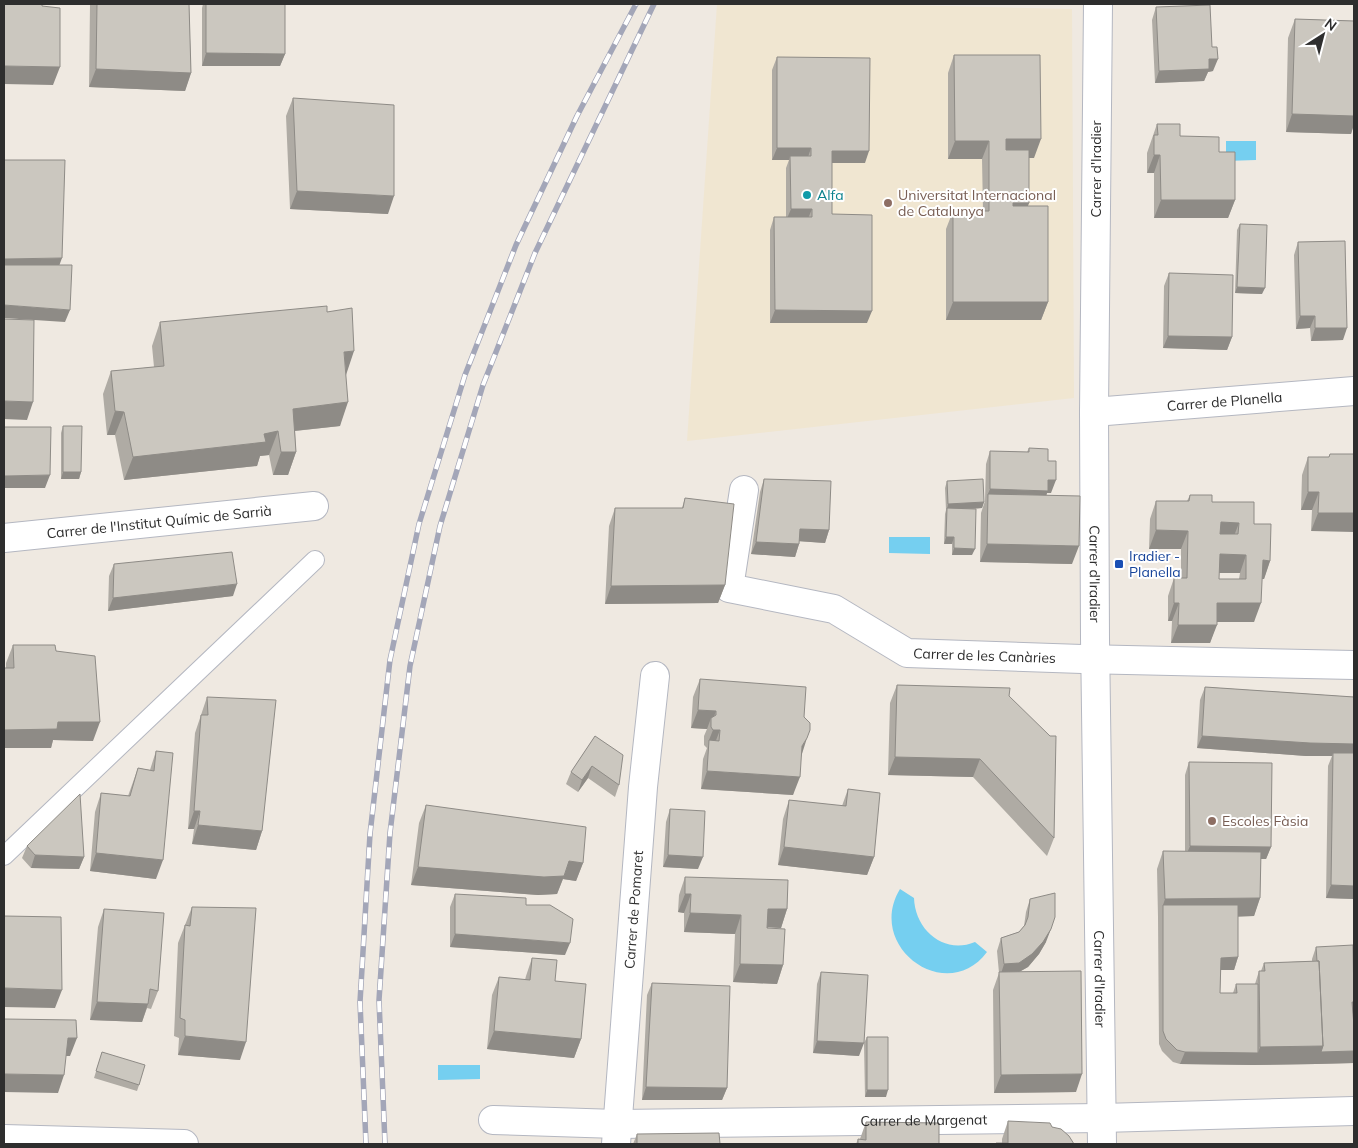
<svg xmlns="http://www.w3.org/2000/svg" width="1358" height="1148" font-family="Mulish,sans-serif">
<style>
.education{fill:#f0e6d1}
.water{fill:#75cff0}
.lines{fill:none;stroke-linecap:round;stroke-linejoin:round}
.service-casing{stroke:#b4b7c1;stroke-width:20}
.minor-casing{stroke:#b4b7c1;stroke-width:30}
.service{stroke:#fff;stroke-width:18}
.minor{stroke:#fff;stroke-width:28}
.rail-casing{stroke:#a3a6b8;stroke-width:5.5}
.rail{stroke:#fff;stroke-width:4;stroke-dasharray:11;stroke-linecap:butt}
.wall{fill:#afaba4;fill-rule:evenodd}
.shaded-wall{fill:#8e8b86}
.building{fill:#cbc7bf;stroke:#8e8b86;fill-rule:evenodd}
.culture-dot{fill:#0f9aa8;stroke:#fff;stroke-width:2}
.education-dot{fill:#8d6e63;stroke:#fff;stroke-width:2}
.transit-dot{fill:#1a4fb4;stroke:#fff;stroke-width:2}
.labels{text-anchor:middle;stroke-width:4;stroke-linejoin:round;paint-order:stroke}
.street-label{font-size:14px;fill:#2e2e2e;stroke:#fff}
.culture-label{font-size:14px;fill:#0d838f;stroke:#fff;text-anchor:start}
.education-label{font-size:14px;fill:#785e54;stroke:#fff;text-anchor:start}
.transit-label{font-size:14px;fill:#164399;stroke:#fff;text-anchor:start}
</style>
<rect width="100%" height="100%" fill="#efe9e1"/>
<path class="education" d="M717,4h145l210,5 2,389 -387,43z"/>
<path class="water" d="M1226,141h30v19l-30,1z
M889,537h41v17l-41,-1z
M900,889l14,9c1,32 30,57 61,44l12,10c-40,54 -122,-5 -87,-63z
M438,1065h42v14l-42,1z"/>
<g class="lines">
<defs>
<path id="service" d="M4,856l311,-296"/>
<g id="minor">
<path id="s1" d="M1098,4l-4,408 1,226 7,506"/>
<path id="s2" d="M1094,412l260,-21"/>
<path id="s3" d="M744,490l-15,98 105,21 73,44 175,6 272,6"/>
<path id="s4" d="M4,538l310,-32"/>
<path id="s5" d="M493,1120l124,4 485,-6 252,-7"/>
<path d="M4,1139l180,5"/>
<path id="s6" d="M616,1144l27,-357 12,-111"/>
</g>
</defs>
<use href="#service" class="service-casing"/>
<use href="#minor" class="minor-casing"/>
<use href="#service" class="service"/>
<use href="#minor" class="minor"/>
<defs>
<path id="rail" d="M366,1144l-6,-142 10,-168 20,-174 29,-136 46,-149 51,-130 61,-129 59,-112
M385,1144l-6,-144 11,-167 20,-167 30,-140 43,-141 52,-132 119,-249"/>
</defs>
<use href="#rail" class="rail-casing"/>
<use href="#rail" class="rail"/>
</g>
<path class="wall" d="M90,4h99l2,69 -6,18 -96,-4z
M203,4h82v50l-5,12h-78v-58z
M1156,7l57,64 -5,1 -4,9 -49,2 -3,-63z
M1295,19l59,2v103l-3,10 -65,-2 2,-94z
M954,55l80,103h-5l-1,48 20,96 -7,18h-95v-91l7,-18h30l-1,-52h-34v-86z
M777,57l88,106h-33v51l35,109h-97v-93l4,-13h12v-49l3,-8h-17v-90z
M293,98l95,116 -98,-5 -4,-93z
M1157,124l23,12 39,16 16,48 -7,18h-74v-45h-7v-20z
M1240,224l22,70 -27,-1 2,-63z
M1298,242l45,98 -32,1 -1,-13 -14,1 -2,-74z
M1169,273l63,64 -5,13 -64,-2 1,-62z
M327,312l19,63 -6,51 -45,5 1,21 -8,23h-15l-4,-20 -9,1 -3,10 -133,14 -9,-45h-8l-4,-41 8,-23 43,-4 -2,-21 8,-24z
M63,426l18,46 -2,7h-18v-46z
M1029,448l19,13 3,32h-4l-1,3 26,68 -92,-2 1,-49 4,-12 1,-37 4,-13 37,1z
M1330,454h24l-43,77 1,-21h-11l1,-35 6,-18h21z
M764,479l65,51 -4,13 -26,-2v3l-4,13 -44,-3 9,-62z
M947,481l37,21 -2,6 -9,1 -1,46h-20v-11h-8l1,-30 1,-4 -1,-22z
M1190,495l22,7 42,22 16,37 -6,18h-2l-8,43h-37l-7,21h-39l1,-22h-4v-25l6,-18h7v-29h-32l1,-30 6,-18h31zM1219,573h21l-1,6h-20z
M685,498l40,87 -7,18 -113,1 4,-78 6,-18h67z
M114,564l119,32 -125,15 1,-35z
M13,645l43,6 37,90 -40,-1 -2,8h-47v-80h2v-5z
M700,679l101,76 -8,40 -92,-6 2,-30 4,-11 -3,-3v-9l3,-7 -16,-1 2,-31z
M897,685l112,11 45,142 -7,18 -74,-79 -85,-2 2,-72z
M1205,687l149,10v202l-28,-1 2,-132 4,-10h-26l-109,-8 3,-48z
M207,697l55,134 -6,19 -64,-6 2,-15h-6l7,-96z
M595,736l24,49 -4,12 -27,-19 -10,14 -12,-8 5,-12z
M156,751v128l-66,-8 5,-59 6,-19 27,3 10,-28 12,2z
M1189,762l82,85 -5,12h-5l-1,39 -6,18 -16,1v40l-4,13h-13l-1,23h13l3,-9h19l4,-13h2l3,-8 48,-2v-2l4,-12 38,21v46h-1l1,12v-1v38l-38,1 -63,1 -73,-1 -7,-2 -11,-11 -3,-7 -1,-127 -1,-48 6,-18h22v-76z
M848,789l26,68 -7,18 -89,-10 5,-46 6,-19 53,6z
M426,805l157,58 -7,18 -13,-2 -6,15 -19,1 -127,-10 8,-62z
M670,809l28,60 -35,-2 3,-45z
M27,846l57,11 -5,12 -48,-1 -9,-10z
M685,877l102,32 -6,19 -13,-1 15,38 -6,19 -44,-2 2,-48 -51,-2v-19l-6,-1 1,-17z
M455,894l71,11 39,50 -115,-8v-40z
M1030,899l16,43 -7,12 -11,13 -9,5 57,120 -82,1 -1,-103 6,-17 -2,-22 4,-13 18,-6 5,-6 2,-14z
M192,907l48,153 -62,-5 1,-17 -5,-2 4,-93z
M104,909l54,82 -7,18 -4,-1 -5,14 -52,-2 8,-93z
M532,958l23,23 26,58 -7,19 -87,-9 5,-54 7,-18 26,3 1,-4z
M821,972l38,84 -46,-3 4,-69z
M652,983l75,105 -5,12h-80l5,-105z
M867,1037l19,60h-21l-1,-54z
M102,1052l37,33 -2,6 -43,-13z
M1008,1121l44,6 22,17h-79l1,-1h6v-4z
M866,1122l73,22h-83l2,-5h2z
M637,1134l83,10h-87z"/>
<path class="shaded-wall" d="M206,53l79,1 -5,12h-78z
M1209,59h9l-5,12 -5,1 -4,9 -49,2 4,-12z
M4,66l56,1 -7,18 -49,-1z
M96,69l95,4 -6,18 -96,-4z
M1292,114l62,2v8l-3,10 -65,-2z
M1006,139h35l-7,19h-35z
M955,141h34l-7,18h-34z
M777,148h34l-4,12 -17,-4 -1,4h-17z
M832,151h37l-4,12h-37z
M1154,155h6l-6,18h-7z
M297,191l97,5 -6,18 -98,-5z
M1161,200h74l-7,18h-74z
M1013,203h16l-6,18h-17z
M791,209h21l-5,12h-21z
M62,258l-7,19h-51v-18z
M1237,287l28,1 -3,6 -27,-1z
M953,302h95l-7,18h-95z
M4,305l66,5 -5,12 -61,-4z
M775,310l97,1 -5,12h-97z
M1300,316h15l-5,12 -14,1z
M1315,328h32l-4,12 -32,1z
M1168,336l64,1 -5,13 -64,-2z
M354,351l-8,24 -2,-23z
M4,401l29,1 -6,18 -23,-1z
M348,402l-8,24 -56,6 9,-23z
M115,411l9,1 -9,23h-8z
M278,431l-9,24 -9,1 -3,10 -133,14 9,-23z
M281,452h15l-8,23h-15z
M63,472h18l-2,7h-18z
M50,475l-5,13h-41v-12z
M1048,480h8l-5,13h-4l-3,10 -56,-9 -3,7 5,-12z
M1308,492h11l-7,18h-11z
M984,502l-2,6 -35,2 1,-6z
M1318,513h36v19l-43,-1z
M1221,522l18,1 -7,18 -18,-1z
M800,529l29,1 -4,13 -29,-2z
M1156,530l32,1 -7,18h-32z
M946,537h8l-2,7h-8z
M756,542l43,2 -4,13 -44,-3z
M987,544l92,2 -7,18 -92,-2z
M954,548l21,1 -3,6h-20z
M1220,554l26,1 -6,18h-27z
M1263,560l7,1 -6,18h-7z
M237,584l-4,12 -125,15 5,-13z
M725,585l-7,18 -113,1 6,-18z
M1174,603h5l-7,18h-4z
M1217,603h44l-7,19h-44z
M1178,625h39l-7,18h-39z
M698,710l18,1 -5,14v-7l-4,11 -16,-1z
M58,722h42l-7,19 -40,-1 -2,8h-47v-18z
M713,730h7l-7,18 -4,-8z
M1202,736l152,8v13l-21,-4 -1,3h-26l-109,-8z
M807,738l-6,19 1,-11z
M895,757l85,2 -7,18 -85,-2z
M592,766l-4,12 -10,14 4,-12z
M707,771l93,6 -7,18 -92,-6z
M194,811h6l-6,18h-6z
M198,825l64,6 -6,19 -64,-6z
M1190,846l81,1 -5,12 -81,-1z
M784,847l90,10 -7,18 -89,-10z
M96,853l67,7 -7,19 -66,-8z
M35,855l49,2 -5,12 -48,-1z
M668,855l35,2 -5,12 -35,-2z
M569,861l14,2 -7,18 -13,-2z
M418,867l146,9 -7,18 -19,1 -127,-10z
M1331,885l23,1v13l-28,-1z
M685,894h6l-7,19 -6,-1z
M1260,898l-6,18 -91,1v-12l2,-6z
M768,909h19l-6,19 -20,-1z
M690,913l51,2 -6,19 -51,-2z
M1051,929l-5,13 -7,12 -11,13 -14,8 -14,2 4,-13z
M455,934l115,9 -5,12 -115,-8z
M1238,957l-4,13h-18l5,-12z
M740,964l43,1 -6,19 -44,-2z
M4,988l58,2 -7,18 -51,-1z
M97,1002l51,2 -6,18 -52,-2z
M1352,1002h2v12h-6z
M494,1031l87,8 -7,19 -87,-9z
M185,1036l61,6 -6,18 -62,-5z
M68,1038h9l-7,18h-9z
M817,1041l47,2 -5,13 -46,-3z
M1323,1046l31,5v12l-38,1 -63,1 -73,-1 5,-12 73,1 2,-6z
M4,1074l60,1 -6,18 -54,-1z
M1082,1074l-6,18 -82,1 7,-18z
M646,1087l81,1 -5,12h-80z
M867,1090h21l-2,7h-21z"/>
<path class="building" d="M4,4h38v2l18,2v59l-56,-1z
M97,4h92l2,69 -95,-4z
M206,4h79v50l-79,-1z
M1210,5l2,42h5l1,12h-9v10l-50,2 -3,-64z
M1295,19l59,2v95l-62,-2z
M954,55h86l1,84h-35v11h23v53h-16v3h35v96h-95v-91h36v-70h-34z
M777,57l93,1 -1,93h-37v63l40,1v96l-97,-1 -1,-93h38v-8h-21l-1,-53h21v-8h-34z
M293,98l101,7v91l-97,-5z
M1157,124h23v12l39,1v15h16v48h-74l-1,-45h-6v-20h4z
M4,160h61l-3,98 -58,1z
M1240,224l27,1 -2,63 -28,-1z
M1345,241l2,87h-32v-12h-15l-2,-74z
M4,265h68l-2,45 -66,-5z
M1169,273l64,2 -1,62 -64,-1z
M327,306v6l25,-4 2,43 -10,1 4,50 -55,7 3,43h-15l-3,-21 -14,3 2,8 -133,15 -9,-45 -9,-1 -4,-40 53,-5 -4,-44z
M4,319l30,1 -1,82 -29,-1z
M63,426h19l-1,46h-18z
M4,427h47l-1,48 -46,1z
M1029,448l19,1v12h8v19h-8v11l-58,-2v-38l39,1z
M1330,454h24v59h-36l1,-21h-11v-35h21z
M764,479l67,2 -2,49 -29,-1 -1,15 -43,-2z
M983,479l1,23 -36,2 -1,-23z
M988,494l92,2 -1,50 -92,-2z
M1190,495h22v7h42v22h17l-1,37 -7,-1 -2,43h-44v22h-39l1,-22h-5v-25h13l1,-47 -32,-1v-29h33zM1221,522l18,1 -1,11h-18zM1220,554l26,1v24h-27z
M685,498l49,6 -9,81 -114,1 4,-78h68z
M947,508l29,1 -1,40 -21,-1v-11h-8z
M232,552l5,32 -124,14 1,-34z
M13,645h42l1,6 39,5 5,66h-42l-1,7 -53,1v-62h10z
M700,679l106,8 -2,30 6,6v7l-3,8 -5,8 -2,31 -93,-6 2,-31 10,1 1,-11h-7l-2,-3v-9l5,-3v-4l-18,-1z
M897,685l113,3 -1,8 41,40h6l-2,102 -74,-79 -85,-2z
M1205,687l149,10v47l-44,-1 -108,-7z
M207,697l69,3 -14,131 -64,-6 2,-14h-6l7,-96h7z
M595,736l28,19 -4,30 -27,-19 -10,14 -11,-8z
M156,751l17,2 -10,107 -67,-7 5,-60 29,3 8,-28 16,3z
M1333,753h21v133l-23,-1z
M1189,762l83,1 -1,84 -81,-1z
M848,789l32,4 -6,64 -90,-10 5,-47 57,6z
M80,794l4,63 -49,-2 -8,-9z
M426,805l160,22 -3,36 -14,-2 -5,15 -20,1 -126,-10z
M670,809l35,2 -2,46 -35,-2z
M1163,851l98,1 -1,46 -95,1z
M685,877l103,3 -1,29h-19l-1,19 18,1 -2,36 -43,-1 1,-49 -51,-2 1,-19h-6z
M1055,893v24l-4,12 -8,13 -11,12 -13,9 -15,1 -3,-26 18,-6 6,-7 3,-8 2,-18z
M455,894l71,4v7h24l23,14 -3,24 -115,-9z
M1163,905h75v52l-17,1 -1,35h17l-1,-9h22v69l-73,-1 -8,-2 -11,-11 -3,-8z
M192,907l64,1 -10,134 -61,-6v-16l-5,-2 5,-93 5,1z
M104,909l60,4 -6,78 -8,-2 -2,15 -51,-2z
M4,916l57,1 1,73 -58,-2z
M1353,945l1,57h-2l2,24v-1v26l-33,1 2,-6 -4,-85h-2l-1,-14z
M532,958l25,2 -2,21 31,3 -5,55 -87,-8 5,-54 31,3z
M1319,961l4,85 -63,1 -1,-76h6l-1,-8z
M1081,971l1,103 -81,1 -2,-103z
M821,972l47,3 -4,68 -47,-2z
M652,983l78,3 -3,102 -81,-1z
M4,1019l72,1 1,18h-9l-4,37 -60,-1z
M867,1037h21v53h-21z
M102,1052l43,13 -6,20 -43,-14z
M1008,1121l42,2 2,4 9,2 8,7 5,8h-78v-1h12z
M866,1122l73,1v21h-81v-5l8,1z
M719,1133l1,11h-83v-10z"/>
<circle class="culture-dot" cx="807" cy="195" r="5"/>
<g class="education-dot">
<circle cx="888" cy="203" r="5"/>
<circle cx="1212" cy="821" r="5"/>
</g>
<rect class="transit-dot" x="1114" y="559" width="10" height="10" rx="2.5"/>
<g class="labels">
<g class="street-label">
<text transform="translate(1096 169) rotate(-90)" y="5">Carrer d'Iradier</text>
<text dy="5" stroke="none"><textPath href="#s2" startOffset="131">Carrer de Planella</textPath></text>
<text dy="5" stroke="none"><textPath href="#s4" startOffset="156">Carrer de l'Institut Químic de Sarrià</textPath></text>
<text dy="5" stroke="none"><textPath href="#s1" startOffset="570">Carrer d'Iradier</textPath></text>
<text dy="5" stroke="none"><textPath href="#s3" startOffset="369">Carrer de les Canàries</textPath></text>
<text dy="5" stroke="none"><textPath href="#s6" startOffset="235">Carrer de Pomaret</textPath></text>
<text dy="5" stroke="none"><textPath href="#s1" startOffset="975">Carrer d'Iradier</textPath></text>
<text dy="5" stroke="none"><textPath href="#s5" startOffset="431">Carrer de Margenat</textPath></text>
</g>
<g class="culture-label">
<text x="817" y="200">Alfa</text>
</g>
<g class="education-label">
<text x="898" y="200">Universitat Internacional<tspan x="898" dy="16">de Catalunya</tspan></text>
<text x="1222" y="826">Escoles Fàsia</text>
</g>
<g class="transit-label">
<text x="1129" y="561">Iradier -<tspan x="1129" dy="16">Planella</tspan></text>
</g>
</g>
<rect width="1358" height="1148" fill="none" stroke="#2e2e2e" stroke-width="10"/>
<g transform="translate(1323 35) rotate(36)" stroke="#ffffff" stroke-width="4" paint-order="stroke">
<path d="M0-4L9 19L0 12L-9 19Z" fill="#2e2e2e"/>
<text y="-8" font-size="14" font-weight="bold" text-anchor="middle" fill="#2e2e2e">N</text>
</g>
</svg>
